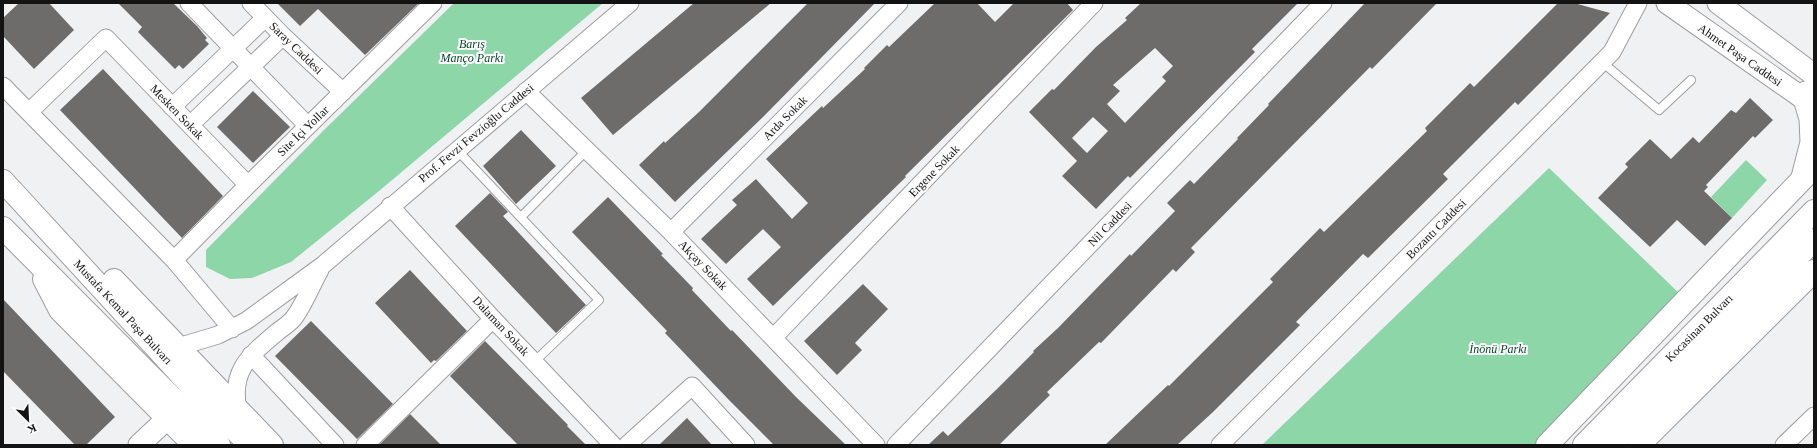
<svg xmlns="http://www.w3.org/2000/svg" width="1817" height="448" font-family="'Times New Roman',serif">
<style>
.green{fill:#8dd6a8}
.building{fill:#6d6c6a;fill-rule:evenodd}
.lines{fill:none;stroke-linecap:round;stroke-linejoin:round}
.service-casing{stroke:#9d9d9f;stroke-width:10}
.minor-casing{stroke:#9d9d9f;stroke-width:19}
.tertiary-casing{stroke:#9d9d9f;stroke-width:23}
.trunk-casing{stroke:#9d9d9f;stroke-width:24}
.service{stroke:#fff;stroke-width:8}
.minor{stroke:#fff;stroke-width:17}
.tertiary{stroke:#fff;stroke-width:21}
.trunk{stroke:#fff;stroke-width:22}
.labels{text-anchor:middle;stroke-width:4;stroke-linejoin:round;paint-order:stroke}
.park-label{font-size:12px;font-style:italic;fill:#044628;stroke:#fefeff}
.street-label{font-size:12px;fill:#131313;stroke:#fefeff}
</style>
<rect width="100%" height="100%" fill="#f0f1f3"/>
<path class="green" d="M454,3h149l-224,188 -88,71 -39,16 -22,1 -24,-12v-17l116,-118z
M1746,160l21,20 -35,38 -21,-21z
M1549,168l132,127 -144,150h-275z"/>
<path class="building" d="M19,3h30l25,27 -40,39 -31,-33v-18z
M118,3h55l24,23 10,12 -2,2 4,4 -26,25 -4,-4 -4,4 -37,-37 4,-5z
M277,3h142l-54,52 -47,-46 -18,17z
M694,3h77l-158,132 -32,-37z
M808,3h67l-110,112 -90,87 -36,-37 25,-24 1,2 34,-31z
M935,3h42l18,19 19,-19h53l6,7 -168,166 1,1 -133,129 -26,-27 34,-32 -18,-18 -37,35 -25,-25 36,-34 -5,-5 24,-21 36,40 16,-16 -42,-44 56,-53 1,2 42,-39 -1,-1 23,-23 2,2z
M1141,3h157l-46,46 3,3 -125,126 -2,-2 -32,33 -34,-33 15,-15 -48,-49 23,-23 2,1 42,-43 31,-27 -2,-2zM1155,48l18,18 -11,11 4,4 -41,42 -18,-19 13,-13 -7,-6zM1093,117l15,14 -21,22 -15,-15z
M1365,3h72l-65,66 -2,-2 -179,181 4,4 -19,20 -3,-3 -72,74 -2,-1 -52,50 3,3 -51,50h-71l15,-14 5,5 49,-47 37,-37 -1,-1 25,-23 72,-74 1,2 44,-45 -8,-8 23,-23 4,4 44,-45 -1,-1 32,-33 -1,-1z
M1558,3h16l36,10 -92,92 -3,-3 -72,72 5,5 -80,79 -5,-4 -67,68 4,3 -87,87 -36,33h-72l63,-60 1,1 104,-104 -3,-3 50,-51 4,4 103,-101 -2,-3 45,-45 4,4z
M103,69l120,127 -41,42 -122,-128z
M253,91l37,36 -37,36 -36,-36z
M1750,98l23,22 -18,18 -2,-2 -47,49 2,2 -4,4 28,27 -27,28 -28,-26 -27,27 -52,-49 30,-31 -3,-3 25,-25 21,20 22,-22 6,6 32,-33 5,3z
M521,130l35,36 -40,38 -33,-38z
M490,193l18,19 -5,4 83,89 -30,28 -101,-107z
M608,197l55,57 -2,1 32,33 -1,2 39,41 1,-1 64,67 50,48h-72l-45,-45 -64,-67 2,-2 -95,-99z
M410,270l57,61 -31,30 -2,-1 -3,3 -56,-60z
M863,284l25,25 -33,34 7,7 -25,25 -33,-34z
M3,299l112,118 -29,28h-11l-72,-74z
M311,321l82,83 -36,35 -82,-83z
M485,341l83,84 -1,1 19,19h-68l-68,-69z
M410,414l31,31h-62z
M687,418l25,27h-53z"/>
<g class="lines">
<defs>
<path id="service" d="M1602,62l57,48 32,-30
M457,150l142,150 -65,62
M521,217l66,-67"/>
<path id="minor" d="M189,3l119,123
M251,3l32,33 60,56
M3,86l171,174 58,69
M526,91l145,141 205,213
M172,107l93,-89
M29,112l77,-74 142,147
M190,125l93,-89
M390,206l103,113 120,126
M671,232l228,-229
M174,260l74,-75 185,-182
M773,338l321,-335
M178,347l40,-12 28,-14 77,-56 307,-262
M251,355l84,90
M238,410c-8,-39 11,-54 38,-77 6,-5 13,-9 17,-14 10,-12 19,-35 27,-49
M365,445l128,-126
M627,445l65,-59 54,59
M896,445l427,-442
M1220,445l392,-393 26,-49
M1784,445l30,-29"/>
<path id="tertiary" d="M1667,3l147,103
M1718,3l96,72
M1801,181l10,-39 -1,-23 -6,-20 2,-7
M139,445l29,-27"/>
<path id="trunk" d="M3,181l193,210 54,54
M3,228l216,217
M44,279l16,31 134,135
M114,280l158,165
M1547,445l267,-278
M1584,445l230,-234
M1611,445l203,-205
M1639,445l175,-174"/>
</defs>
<use href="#service" class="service-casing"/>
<use href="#minor" class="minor-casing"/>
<use href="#tertiary" class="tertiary-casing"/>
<use href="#trunk" class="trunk-casing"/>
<use href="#service" class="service"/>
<use href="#minor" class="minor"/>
<use href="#tertiary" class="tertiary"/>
<use href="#trunk" class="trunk"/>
</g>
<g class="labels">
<g class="park-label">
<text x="472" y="48">Barış<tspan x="472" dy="14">Manço Parkı</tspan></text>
<text x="1498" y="353">İnönü Parkı</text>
</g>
<g class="street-label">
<text transform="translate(296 48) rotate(44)" y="4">Saray Caddesi</text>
<text transform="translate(1740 55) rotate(35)" y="4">Ahmet Paşa Caddesi</text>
<text transform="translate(177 112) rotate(46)" y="4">Mesken Sokak</text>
<text transform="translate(785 118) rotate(-45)" y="4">Arda Sokak</text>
<text transform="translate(303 131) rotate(-44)" y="4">Site İçi Yollar</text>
<text transform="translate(476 133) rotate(-40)" y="4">Prof. Fevzi Fevzioğlu Caddesi</text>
<text transform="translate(934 171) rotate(-46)" y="4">Ergene Sokak</text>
<text transform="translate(1110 224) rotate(-46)" y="4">Nil Caddesi</text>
<text transform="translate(1436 229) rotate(-45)" y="4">Bozantı Caddesi</text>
<text transform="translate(703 265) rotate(46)" y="4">Akçay Sokak</text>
<text transform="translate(123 312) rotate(47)" y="4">Mustafa Kemal Paşa Bulvarı</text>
<text transform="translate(501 326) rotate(47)" y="4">Dalaman Sokak</text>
<text transform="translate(1699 328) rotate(-45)" y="4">Kocasinan Bulvarı</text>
</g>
</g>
<rect width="1817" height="448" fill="none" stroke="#131313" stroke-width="8"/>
<g transform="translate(28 420) rotate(156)" stroke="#fefeff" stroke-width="3" paint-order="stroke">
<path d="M0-3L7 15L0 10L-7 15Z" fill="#131313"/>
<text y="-6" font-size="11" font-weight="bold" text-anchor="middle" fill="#131313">K</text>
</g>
</svg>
